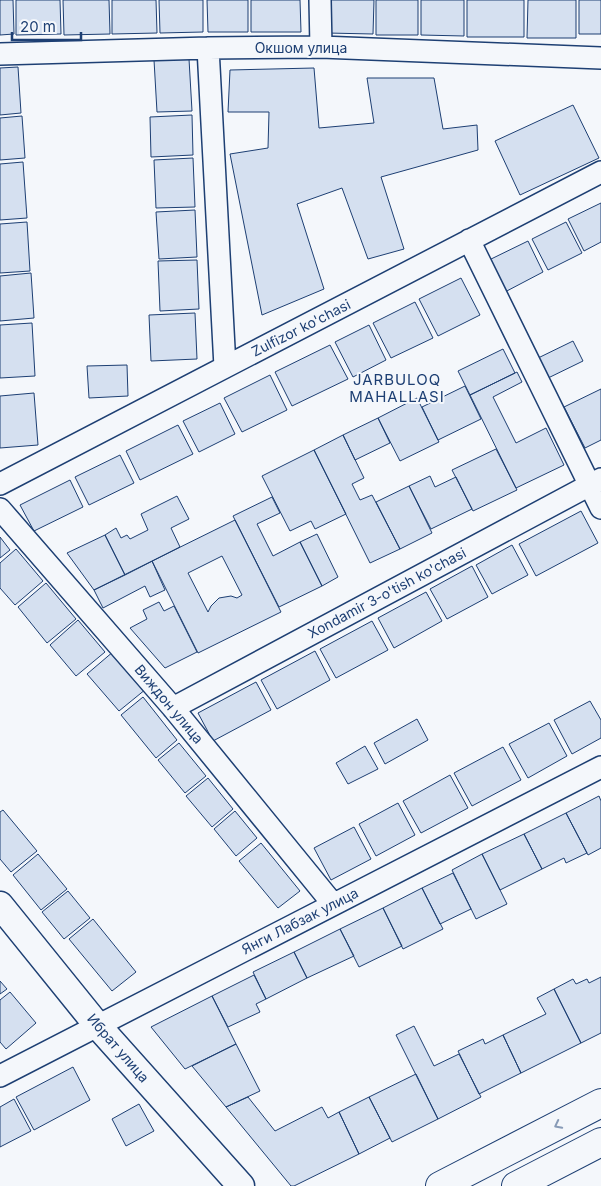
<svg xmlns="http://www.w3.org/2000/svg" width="601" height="1186" font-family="Inter,sans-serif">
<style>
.building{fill:#d5e0f0;stroke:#1d3f73;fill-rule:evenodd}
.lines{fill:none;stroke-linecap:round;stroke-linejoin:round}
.minor-casing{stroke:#1d3f73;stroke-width:24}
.tertiary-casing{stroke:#1d3f73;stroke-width:29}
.secondary-casing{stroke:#1d3f73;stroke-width:30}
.minor{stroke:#f4f7fb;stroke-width:21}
.tertiary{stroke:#f4f7fb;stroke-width:26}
.secondary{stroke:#f4f7fb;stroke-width:28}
.oneway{stroke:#889bb7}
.labels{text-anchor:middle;stroke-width:4;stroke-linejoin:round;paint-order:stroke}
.street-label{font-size:14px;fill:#1d3f73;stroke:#f4f7fb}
.neighbourhood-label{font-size:15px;letter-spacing:1px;fill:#1d3f73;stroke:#f4f7fb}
</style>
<rect width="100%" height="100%" fill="#f4f7fb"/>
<path class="building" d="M0,0h13l1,34 -14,1z
M16,0h44l1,34 -45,1z
M63,0h46l1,34 -46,1z
M112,0h44l1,33 -45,1z
M159,0h44v32l-43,1z
M207,0h41v32h-40z
M251,0h49l1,32h-50z
M327,0h47l-1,34 -46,-1z
M376,0h42v35h-42z
M421,0h43v36l-43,-1z
M467,0h57v37h-57z
M528,0h48v38h-49z
M579,0h22v34h-22z
M189,59l3,52 -35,1 -3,-52z
M18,67l3,46 -21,2v-47z
M314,68l5,60 55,-5 -7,-45h67l9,51 34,-4 1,25 -97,27 23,72 -36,10 -26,-71 -45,16 27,85 -62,26 -32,-161 38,-6 1,-36h-41l2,-42z
M573,105l26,53 -79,37 -25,-54z
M192,115l1,40 -42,2 -1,-40z
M22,116l3,42 -25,2v-42z
M193,158l2,49 -39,1 -2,-48z
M23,162l4,56 -27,2v-56z
M601,203v39l-17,9 -16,-32z
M195,210l2,47 -38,2 -3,-47z
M27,222l3,49 -30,2v-49z
M566,222l16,31 -34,17 -16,-31z
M528,241l15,31 -40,21 -16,-32z
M197,260l2,49 -39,2 -2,-50z
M31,273l3,45 -34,3v-45z
M461,278l19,37 -42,21 -19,-37z
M415,302l18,36 -42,20 -18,-35z
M195,313l2,46 -46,2 -2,-46z
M32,323l3,53 -35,2v-53z
M369,325l17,35 -33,17 -18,-35z
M573,341l10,20 -39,19 -10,-20z
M330,345l18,34 -56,27 -17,-34z
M503,349l12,24 -45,22 -12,-24z
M127,365l1,31 -39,2 -2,-32z
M517,372l5,10 -29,15 23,46 30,-15 18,37 -48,23 -46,-93z
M270,375l17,35 -45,22 -18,-34z
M465,386l16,33 -43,21 -16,-33z
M601,389v51l-16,8 -21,-41z
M34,393l4,52 -38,3v-52z
M417,398l22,44 -39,19 -22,-43z
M220,403l15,31 -36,18 -16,-31z
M378,418l12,25 -35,17 -12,-25z
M178,425l15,29 -53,26 -14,-29z
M343,435l21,43 -12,6 8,16 12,-5 28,54 -30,14 -56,-113z
M496,449l21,41 -44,21 -21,-41z
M314,450l32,64 -31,15 -4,-8 -21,10 -28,-55z
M120,455l14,28 -45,22 -14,-28z
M430,476l5,11 21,-10 16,32 -41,20 -22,-43z
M70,480l13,27 -49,24 -14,-26z
M409,486l23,47 -32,16 -24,-47z
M177,496l12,23 -18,9 9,19 -55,28 -20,-40 11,-7 5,10 6,-3 3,4 18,-9 -7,-16z
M272,497l8,16 -23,11 16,32 27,-14 22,44 -43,21 -46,-91z
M581,511l17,32 -62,33 -17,-32z
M235,520l46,92 -83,41 -46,-92zM222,556l20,39 -5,3 -6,-2 -12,2 -8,8 -3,6 -20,-39z
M317,534l21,43 -16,9 -22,-44z
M105,535l20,40 -31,15 -27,-37z
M0,537l10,13 -10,8z
M512,545l16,30 -36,19 -16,-29z
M16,549l27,32 -28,24 -15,-17v-25z
M152,561l13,29 -15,7 -5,-11 -42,22 -9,-18z
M472,566l16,31 -41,22 -17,-30z
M46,583l30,36 -29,24 -29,-36z
M426,592l16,29 -48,27 -16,-30z
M159,602l5,9 10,-5 23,46 -32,16 -35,-40 17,-9 -4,-9z
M78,620l27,32 -29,24 -26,-31z
M372,621l16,29 -52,28 -16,-29z
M114,651l32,38 -27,22 -32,-37z
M315,651l15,29 -53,29 -16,-29z
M256,682l15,28 -58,31 -15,-28z
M143,697l34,43 -21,18 -35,-43z
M590,701l11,19v18l-29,16 -18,-34z
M417,719l11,21 -43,24 -11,-21z
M549,723l18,33 -39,22 -19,-34z
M179,743l27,33 -21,17 -27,-33z
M365,746l13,23 -30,15 -12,-21z
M503,747l18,33 -49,26 -18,-33z
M450,775l18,33 -47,25 -18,-32z
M208,778l25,31 -21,18 -26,-31z
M599,796l2,5v47l-13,7 -22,-42z
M398,803l17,32 -39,21 -17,-32z
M3,810l34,41 -26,21 -11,-13v-47z
M235,811l22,27 -21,18 -22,-27z
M566,813l21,40 -21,10 -2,-5 -22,11 -18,-35z
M354,827l17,32 -40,21 -17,-32z
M524,834l18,35 -42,21 -18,-36z
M261,843l39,48 -22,17 -39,-47z
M38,854l29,35 -26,21 -28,-35z
M482,854l25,50 -31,15 -24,-49z
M453,873l18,36 -31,15 -18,-36z
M422,888l21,41 -40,20 -20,-41z
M68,891l22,27 -26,21 -22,-27z
M383,908l19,38 -43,21 -19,-38z
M93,919l43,53 -24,19 -43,-52z
M340,929l14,27 -47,22 -13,-26z
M294,952l13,26 -41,21 -13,-27z
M254,975l12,24 -10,5 4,8 -32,15 -16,-31z
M601,977v56l-20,10 -27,-54 19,-10 3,5 11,-5 2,4z
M0,981l7,8 -7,5z
M554,989l27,54 -60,30 -18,-38 43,-21 -9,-16z
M10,992l26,31 -30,26 -6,-7v-42z
M212,996l24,48 -51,25 -34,-42z
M414,1026l20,40 25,-12 22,43 -43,22 -42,-84z
M503,1035l18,38 -42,21 -21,-43 25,-12 2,5z
M236,1044l24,47 -34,16 -34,-41z
M73,1067l17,33 -56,30 -18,-33z
M416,1074l22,45 -46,23 -23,-45z
M248,1097l27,34 47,-24 6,11 11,-6 20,42 -65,32h-3l-65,-79z
M369,1097l21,41 -31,16 -20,-42z
M14,1099l17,32 -31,16v-40z
M139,1104l15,27 -28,15 -14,-27z"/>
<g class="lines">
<defs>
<path id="minor" d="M320,0l1,47
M208,48l17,319
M0,54l208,-6 113,-1 280,11
M469,240l132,268
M0,484l601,-312
M0,509l173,199 160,196
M173,708l428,-229
M0,1076l601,-309"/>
<path id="tertiary" d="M0,905l97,120 144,161"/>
<path id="secondary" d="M440,1186l161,-83
M516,1186l85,-44"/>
</defs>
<use href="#minor" class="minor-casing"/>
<use href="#tertiary" class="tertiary-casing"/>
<use href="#secondary" class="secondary-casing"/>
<use href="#minor" class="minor"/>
<use href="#tertiary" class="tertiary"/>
<use href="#secondary" class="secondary"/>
</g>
<defs><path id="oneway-chevron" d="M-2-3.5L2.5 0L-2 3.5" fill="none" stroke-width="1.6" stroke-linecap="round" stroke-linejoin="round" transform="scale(1.25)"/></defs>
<use class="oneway" href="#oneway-chevron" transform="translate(558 1125) rotate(153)"/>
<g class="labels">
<g class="street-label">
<text x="301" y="53">Окшом улица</text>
<text transform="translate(301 328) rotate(-27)" y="5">Zulfizor ko'chasi</text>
<text transform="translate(387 593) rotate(-28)" y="5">Xondamir 3-o'tish ko'chasi</text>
<text transform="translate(169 704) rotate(50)" y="5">Виждон улица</text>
<text transform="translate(300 921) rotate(-27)" y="5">Янги Лабзак улица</text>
<text transform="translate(118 1048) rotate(49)" y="5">Ибрат улица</text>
</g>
<g class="neighbourhood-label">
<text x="397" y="385">JARBULOQ<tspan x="397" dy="17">MAHALLASI</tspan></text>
</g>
</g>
<path d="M12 32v8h69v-8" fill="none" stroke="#1d3f73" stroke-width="2.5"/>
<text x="20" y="32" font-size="15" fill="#1d3f73" stroke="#f4f7fb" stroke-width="4" paint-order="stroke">20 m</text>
</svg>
